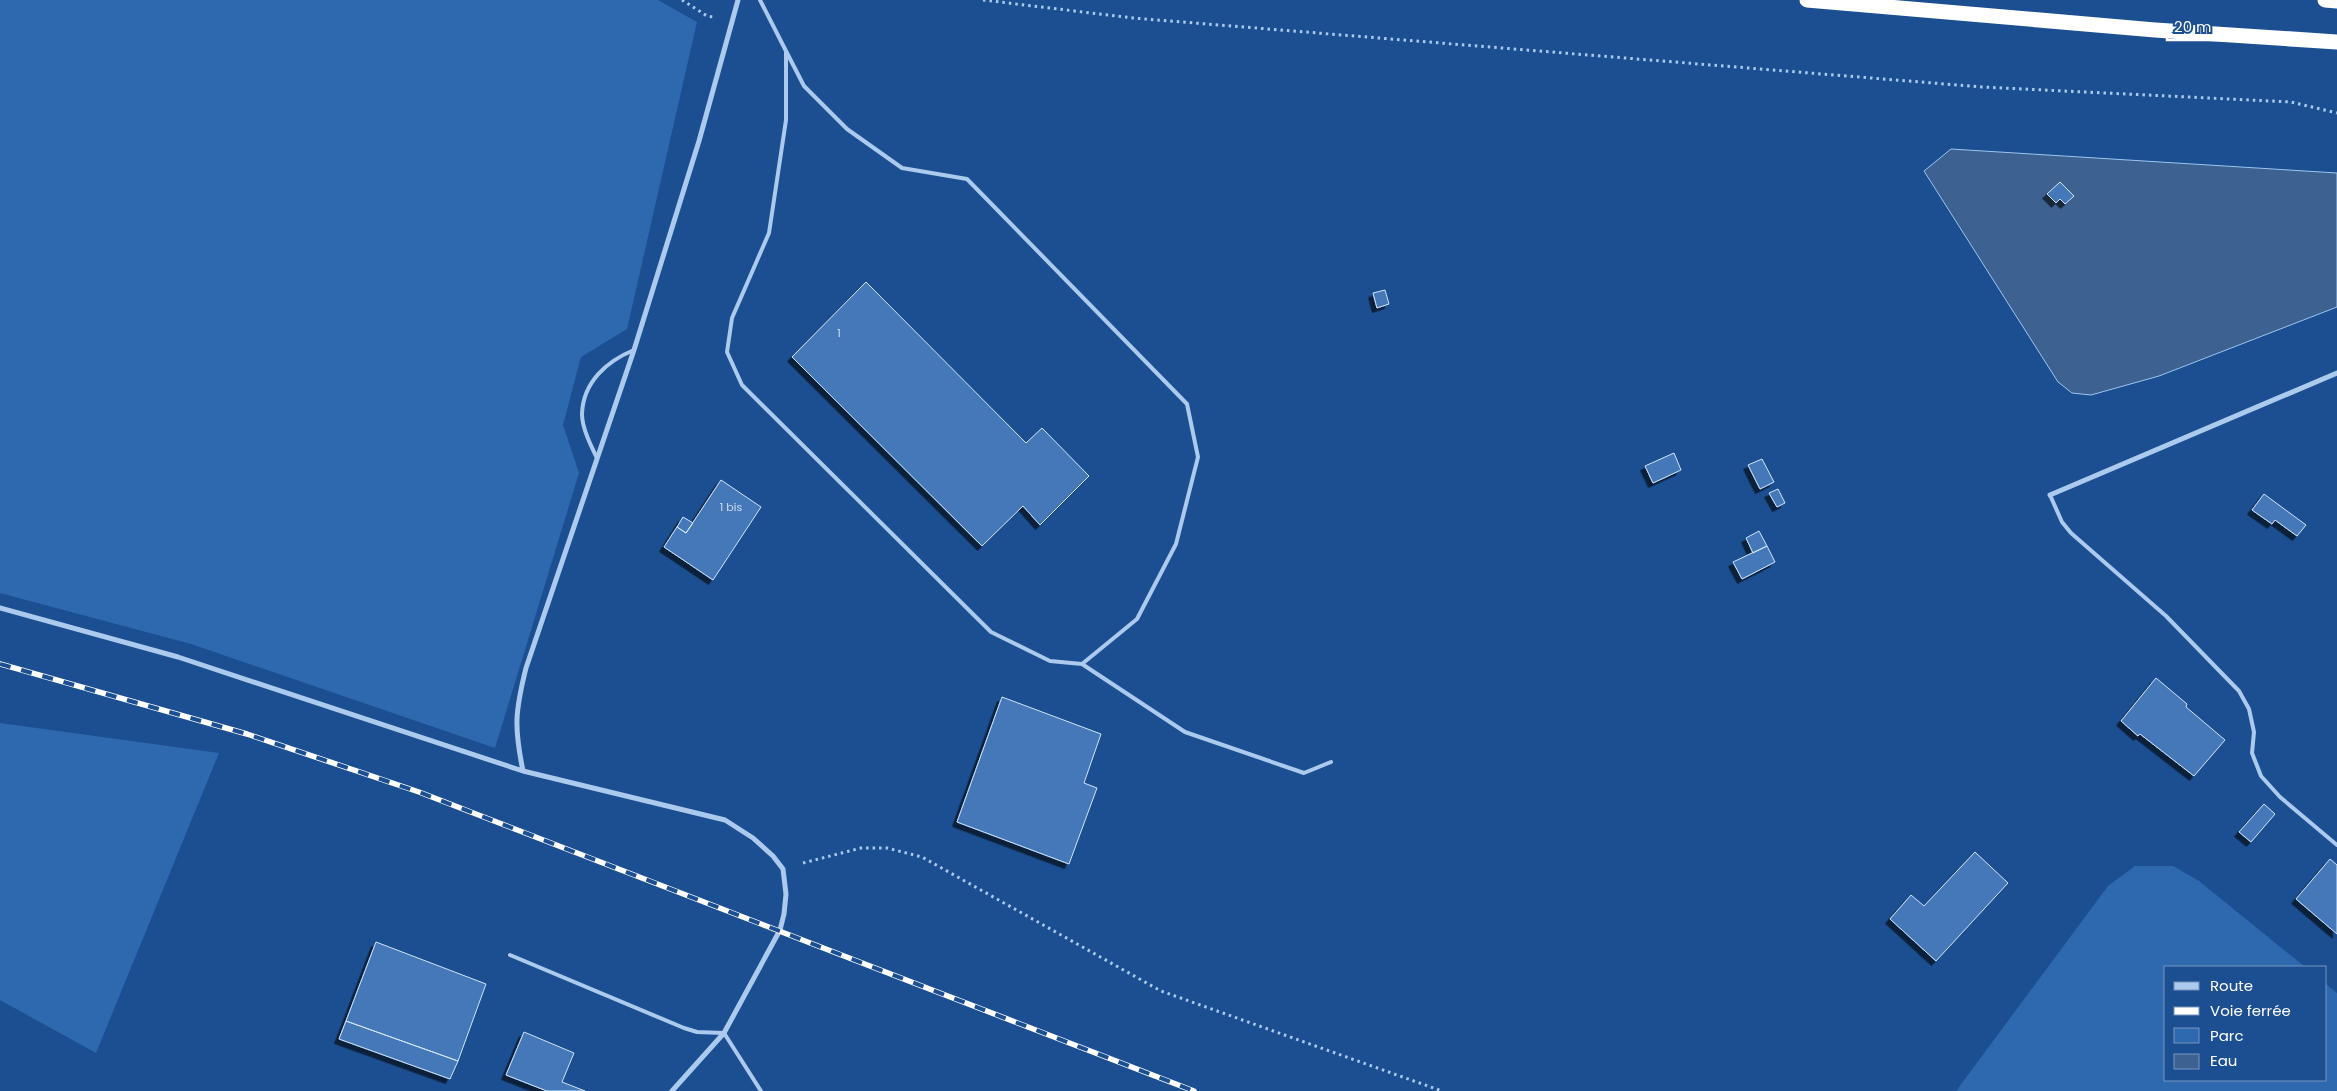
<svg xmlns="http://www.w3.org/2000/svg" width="2337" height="1091" font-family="Poppins,sans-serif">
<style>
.green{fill:#2e69af}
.water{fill:#3d6292;stroke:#9ec5f0}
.building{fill:#4478b9;stroke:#d1e4fa;filter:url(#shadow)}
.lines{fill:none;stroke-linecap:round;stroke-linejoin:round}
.path{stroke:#abcaee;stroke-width:3;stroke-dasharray:2.5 4;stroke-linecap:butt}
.lane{stroke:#abcaee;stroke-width:4}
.street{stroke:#abcaee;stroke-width:5}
.highway{stroke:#fff;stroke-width:15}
.rail-casing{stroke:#fff;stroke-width:5.5}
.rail{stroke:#1b4f91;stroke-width:4;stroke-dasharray:11;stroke-linecap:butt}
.labels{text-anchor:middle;stroke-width:4.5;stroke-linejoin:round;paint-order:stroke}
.number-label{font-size:11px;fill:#d0ddee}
</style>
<defs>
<filter id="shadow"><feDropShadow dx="-4.5" dy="4.5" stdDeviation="0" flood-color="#0009"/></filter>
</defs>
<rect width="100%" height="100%" fill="#1b4f91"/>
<path class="green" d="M0,0h658l39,22 -70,307 -46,28 -18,68 16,48 -84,275 -304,-104 -191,-51z
M0,723l219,30 -123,300 -96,-53z
M2135,866h38l26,15 106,86h-139v113h160v-96l11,9v98h-381l152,-205z"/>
<path class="water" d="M1951,149l386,24v134l-178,69 -68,19 -19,-2 -14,-11 -134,-211z"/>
<path class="building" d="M2060,182l14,14 -9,8 -5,-5 -4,4 -9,-9z
M866,282l160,161 16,-15 47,48 -49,49 -17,-19 -41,40 -190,-189z
M1385,290l4,14 -12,4 -4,-15z
M1674,453l7,17 -28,13 -8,-17z
M1762,459l12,23 -14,7 -12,-24z
M721,480l40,27 -48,73 -49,-33 13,-20 9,6z
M1778,489l7,14 -8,4 -8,-14z
M2264,494l42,31 -9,11 -22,-16 -3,4 -20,-14z
M683,517l10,6 -7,10 -9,-6z
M1759,531l8,15 -14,7 -7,-15z
M1767,546l8,16 -33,17 -9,-17z
M2156,678l31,26 -1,3 39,33 -31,36 -54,-42 -2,2 -17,-15z
M1002,697l99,37 -17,49 13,5 -28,76 -112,-42z
M2264,804l11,10 -24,28 -12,-10z
M1975,852l33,31 -72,78 -46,-42 21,-24 13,11z
M2330,859l7,6v69l-41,-35z
M376,942l110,42 -28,77 -112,-40z
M346,1021l112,40 -8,18 -111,-40z
M524,1032l50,21 -12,29 23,9h-38l-41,-16z"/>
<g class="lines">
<path class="path" d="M682,0l25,16 6,1
M983,0l150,18 849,69 309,15 46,11
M803,863l58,-15h26l35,9 239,134 281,100"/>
<path class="lane" d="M760,0l26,51
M786,51l18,35 43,43 55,39 65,11 220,225 11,53 -22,87 -39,75 -55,45 -32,-3 -59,-29 -249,-247 -15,-33 5,-34 37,-85 17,-113z
M597,458c-6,-12 -15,-30 -15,-44 1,-32 25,-53 52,-64
M2050,495l12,27 9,11 95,83 73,75 10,18 5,23 -2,21 9,23 19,21 57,48
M1082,664l103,68 119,41 27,-11
M510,955l174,73 13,4 27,1 37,58"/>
<path class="street" d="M2050,495l287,-122
M0,608l178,49 345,114
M672,1091l52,-58 56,-103 4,-16 2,-20 -3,-25 -10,-13 -20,-18 -28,-18 -202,-49c-9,-44 -8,-59 3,-103l108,-318 65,-209 39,-141"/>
<path class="highway" d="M1807,0l348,30 182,12
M2325,0l12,1"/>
<defs>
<path id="rail" d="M0,664l247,70 172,58 775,299"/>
</defs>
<use href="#rail" class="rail-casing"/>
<use href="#rail" class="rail"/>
</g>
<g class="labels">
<g class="number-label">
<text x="839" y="337">1</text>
<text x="731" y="511">1 bis</text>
</g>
</g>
<rect x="2164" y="966" width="162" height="115" fill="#1b4f91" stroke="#7695bd"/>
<rect x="2174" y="982" width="25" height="8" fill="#abcaee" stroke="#7695bd"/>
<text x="2210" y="991" font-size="15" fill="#ffffff">Route</text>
<rect x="2174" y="1007" width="25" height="8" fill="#ffffff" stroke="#7695bd"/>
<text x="2210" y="1016" font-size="15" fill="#ffffff">Voie ferrée</text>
<rect x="2174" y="1028" width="25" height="15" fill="#2e69af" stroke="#7695bd"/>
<text x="2210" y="1041" font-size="15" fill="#ffffff">Parc</text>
<rect x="2174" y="1054" width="25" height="15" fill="#3d6292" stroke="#7695bd"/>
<text x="2210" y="1066" font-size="15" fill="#ffffff">Eau</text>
<path d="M2167 32v8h105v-8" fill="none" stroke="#ffffff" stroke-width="2.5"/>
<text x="2174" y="32" font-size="15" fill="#ffffff" stroke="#1b4f91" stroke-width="4" paint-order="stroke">20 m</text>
</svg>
